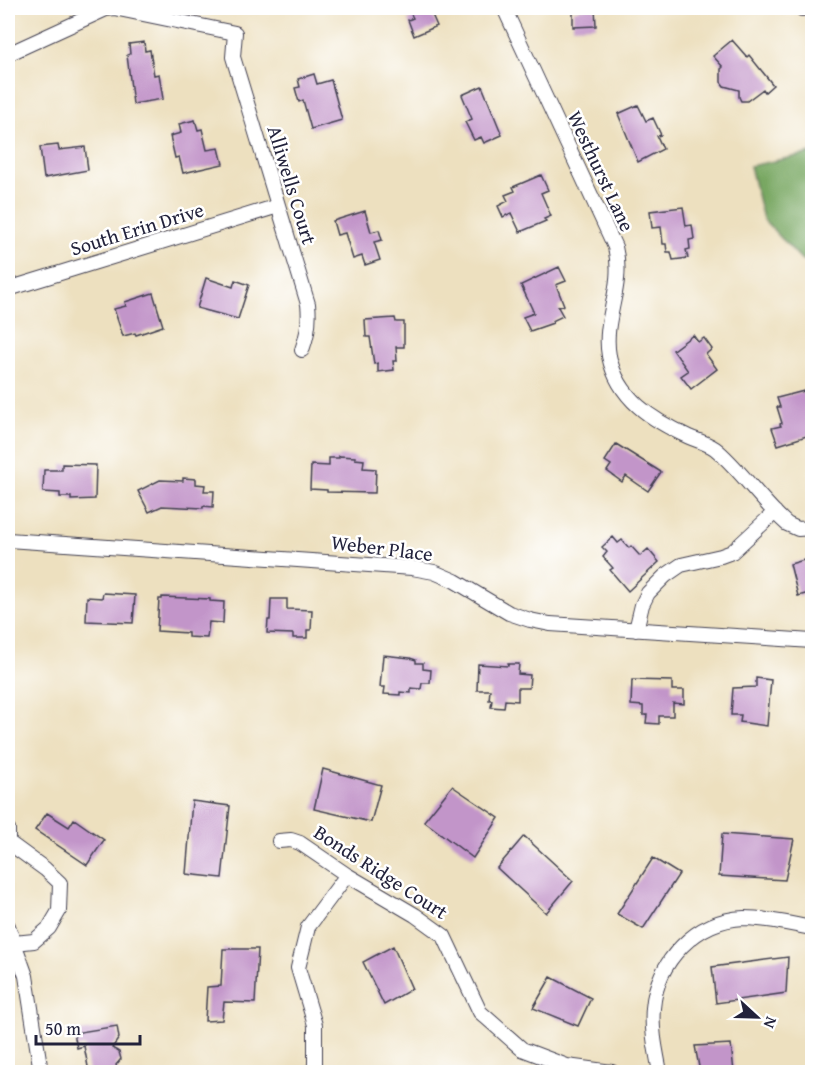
<svg xmlns="http://www.w3.org/2000/svg" width="820" height="1080" font-family="'Gentium Book Plus',serif">
<style>
.forest{fill:#78a762;stroke:#4d644e;stroke-width:1.5}
.building{fill:#c295c9}
.lines{fill:none;stroke-linecap:round;stroke-linejoin:round}
.minor-casing{stroke:#403e4f;stroke-width:16}
.minor{stroke:#fff;stroke-width:14}
.labels{text-anchor:middle;stroke-width:5;stroke-linejoin:round;paint-order:stroke}
.street-label{font-size:20px;fill:#22223b;stroke:#fff}
</style>
<rect width="100%" height="100%" fill="#fff"/>
<filter id="ink" filterUnits="userSpaceOnUse"><feTurbulence type="fractalNoise" baseFrequency=".0167" numOctaves="2"/><feDisplacementMap in="SourceGraphic" scale="12" xChannelSelector="R" yChannelSelector="G"/><feConvolveMatrix kernelMatrix="1 2 1 2 8 2 1 2 1" color-interpolation-filters="sRGB"/></filter>
<filter id="wash" filterUnits="userSpaceOnUse"><feTurbulence type="fractalNoise" baseFrequency=".008" numOctaves="4" result="noise"/><feDisplacementMap in="SourceGraphic" scale="24" xChannelSelector="R" yChannelSelector="G"/><feGaussianBlur stdDeviation="1.35" result="paint"/><feColorMatrix in="noise" values="0 0 0 0 0 0 0 0 0 0 0 0 0 0 0 0 0 1.4 0 .05"/><feComposite in="paint" operator="in"/></filter>
<g filter="url(#wash)">
<rect width="100%" height="100%" fill="#ede0bf"/>
<path class="forest" d="M812,153v108l-10,-1 -39,-41 -13,-53z"/>
<g id="blocks">
<path class="building" d="M408,8h21l8,18 -23,10 -6,-16 5,-2z
M579,8h16l1,18 -23,1v-17h6z
M732,40l15,17 2,-2 24,30 -8,7 -2,-3 -16,12h-6l-2,-4v-7l-15,-4 -3,-4v-13l2,-2 -10,-11z
M144,42l1,9 5,-1 4,25 5,-1 4,25 -30,5 -6,-49 3,-1 -1,-10z
M314,74l3,10 14,-4 11,40 -31,9 -8,-29 -4,2 -4,-14 5,-1 -2,-8z
M482,86l20,49 -18,8 -3,-6 -7,3 -9,-18 7,-3 -10,-24z
M638,105l8,16 7,-3 8,17 -4,1 6,13 -25,13 -20,-48z
M195,120l3,10 4,-1 5,21 12,-2 4,16 -40,9 -4,-16 -4,1 -5,-22 11,-3 -2,-9z
M58,145l1,5 26,-3 3,23 -44,8 -4,-31z
M541,175l7,15 -7,3 10,23 -7,3 2,2 -26,11 -9,-19 -8,4 -5,-11 10,-5 -3,-6 10,-4 -2,-4z
M683,207l3,19 6,-1 2,14 -5,1 1,9 -4,1 2,8 -15,2 -2,-8h-4l-1,-8h-3l-2,-17 -9,1 -2,-17z
M365,211l6,21 8,-2 3,10 -8,2 6,18 -15,5 -3,-9 -9,3 -8,-26 -8,2 -4,-14z
M559,267l7,14 -10,4 8,20 -6,2 5,9 -11,5 1,2 -23,8 -7,-14 11,-4 -13,-28z
M206,278l27,9 2,-7 14,5 -11,34 -41,-11z
M153,293l10,33 -27,9 -1,-2 -12,3 -9,-27 12,-3 -1,-4z
M395,318l1,4h8v25h-8l1,14h-4l1,9 -16,2v-9l-4,1 -4,-27h-4l-1,-17z
M693,335l5,7 6,-4 8,11 -6,5 11,15 -26,20 -10,-13 7,-5 -15,-21z
M804,391l1,4 8,4v35l-35,11 -6,-17 9,-2 -1,-2 2,-1 -5,-16h3l-3,-9z
M616,444l45,28 -13,19 -22,-15 -4,6 -15,-11 4,-6 -6,-4z
M339,456l16,1v2l9,1 -1,8 13,1 -1,24 -48,-1v-2l-17,-1 1,-24 18,1v-8h10z
M62,464l34,1 -1,34 -24,1v-3h-11v-4l-17,-1 1,-22h18z
M183,478l13,1v5l9,1 -1,6h10l-1,16 -10,-1v2l-41,-2 -13,6 -11,-21 22,-11 23,1z
M613,537l5,6 4,-3 7,8 2,-2 9,10 8,-7 11,13 -31,29 -18,-21 3,-2 -10,-11 4,-5 -5,-5z
M804,560l2,8 7,-2v26l-15,4 -8,-32z
M103,593l32,2 -2,28 -47,-2 1,-24 15,1z
M162,597l48,2v2l14,1 -1,21 -14,-1 -2,16 -19,-1v-4l-31,-2 2,-32h3z
M271,599h16v10l25,1 -1,20h-4v8h-14v-4l-26,-1 1,-13h2z
M383,655l27,3 6,2v3h7v6l8,1 -1,13h-8l-1,6 -10,-1v5l-11,-1v3l-16,-1 1,-7h-5z
M478,664l30,2v-2h11l-1,10 12,1 -1,13h-11v13l-13,-1 -1,8 -13,-1 1,-7h-3l1,-10h-13z
M756,678l15,2 -4,46 -27,-4 1,-7h-10l2,-27 23,-1z
M632,680l40,1v9h12v14l-11,-1v13h-14v8l-13,-1 1,-8h-4v-9l-12,-1z
M323,769l58,16 -10,37 -57,-13z
M452,786l47,32 -26,40 -49,-37z
M192,801l38,5 -8,72 -36,-4z
M47,813l22,14 5,-8 30,21 -17,25 -52,-35z
M722,834l72,5 -9,41 -66,-4z
M524,836l49,45 -27,32 -49,-45z
M653,858l26,16 -36,55 -26,-15z
M393,946l19,43 -28,16 -21,-43z
M223,949h35l-3,54 -31,-1 -2,18 -17,1 2,-34 14,-1z
M788,957l-2,36 -70,10 -4,-36z
M551,977l40,21 -13,28 -45,-18z
M117,1026l2,12 -7,10 7,4 2,7 -5,6 2,7h-29l-5,-26 -7,2 -3,-15z
M731,1044l3,28h-34l-5,-26z"/>
</g>
</g>
<g filter="url(#ink)">
<use href="#blocks" fill-opacity="0" stroke="#403e4f" stroke-width="1.5"/>
<g class="lines">
<defs>
<path id="minor" d="M504,8l111,239c10,41 -13,71 -6,109 9,43 43,64 80,81 9,4 22,7 29,14 25,22 44,51 69,73l11,5 14,-1
M801,8l1,1
M8,54l98,-45 8,-1 121,25 -2,24 75,247c2,17 0,30 -6,46
M8,289l270,-83
M8,540l404,28 22,4 21,9 54,32 21,7 20,4 262,17
M636,630l6,-25 6,-12 17,-17 16,-11 40,-9 11,-4 43,-40
M8,829v13l37,27 15,14 -1,28 -10,17 -15,13 -20,2
M279,841l12,-1 9,3 47,32 68,40 29,21 36,76 42,37 45,17 45,6
M8,926l18,50 15,96
M312,1072l3,-7v-40l-17,-57 10,-41 39,-52
M660,1072c-4,-21 -9,-43 -7,-64 4,-47 43,-88 91,-90 22,0 46,6 68,10"/>
</defs>
<use href="#minor" class="minor-casing"/>
<use href="#minor" class="minor"/>
</g>
</g>
<g class="labels">
<g class="street-label">
<text transform="translate(601 171) rotate(65)" y="7">Westhurst Lane</text>
<text transform="translate(292 185) rotate(73)" y="7">Alliwells Court</text>
<text transform="translate(137 229) rotate(-17)" y="7">South Erin Drive</text>
<text transform="translate(382 548) rotate(7)" y="7">Weber Place</text>
<text transform="translate(381 872) rotate(33)" y="7">Bonds Ridge Court</text>
</g>
</g>
<rect width="820" height="1080" fill="none" stroke="#fff" stroke-width="30"/>
<g transform="translate(757 1017) rotate(112)" stroke="#ffffff" stroke-width="4.5" paint-order="stroke">
<path d="M0-4.5L10 22L0 15L-10 22Z" fill="#22223b"/>
<text y="-9" font-size="16" font-weight="bold" text-anchor="middle" fill="#22223b">N</text>
</g>
<path d="M36 1035v9h104v-9" fill="none" stroke="#22223b" stroke-width="3"/>
<text x="45" y="1035" font-size="18" fill="#22223b" stroke="#ffffff" stroke-width="4.5" paint-order="stroke">50 m</text>
</svg>
